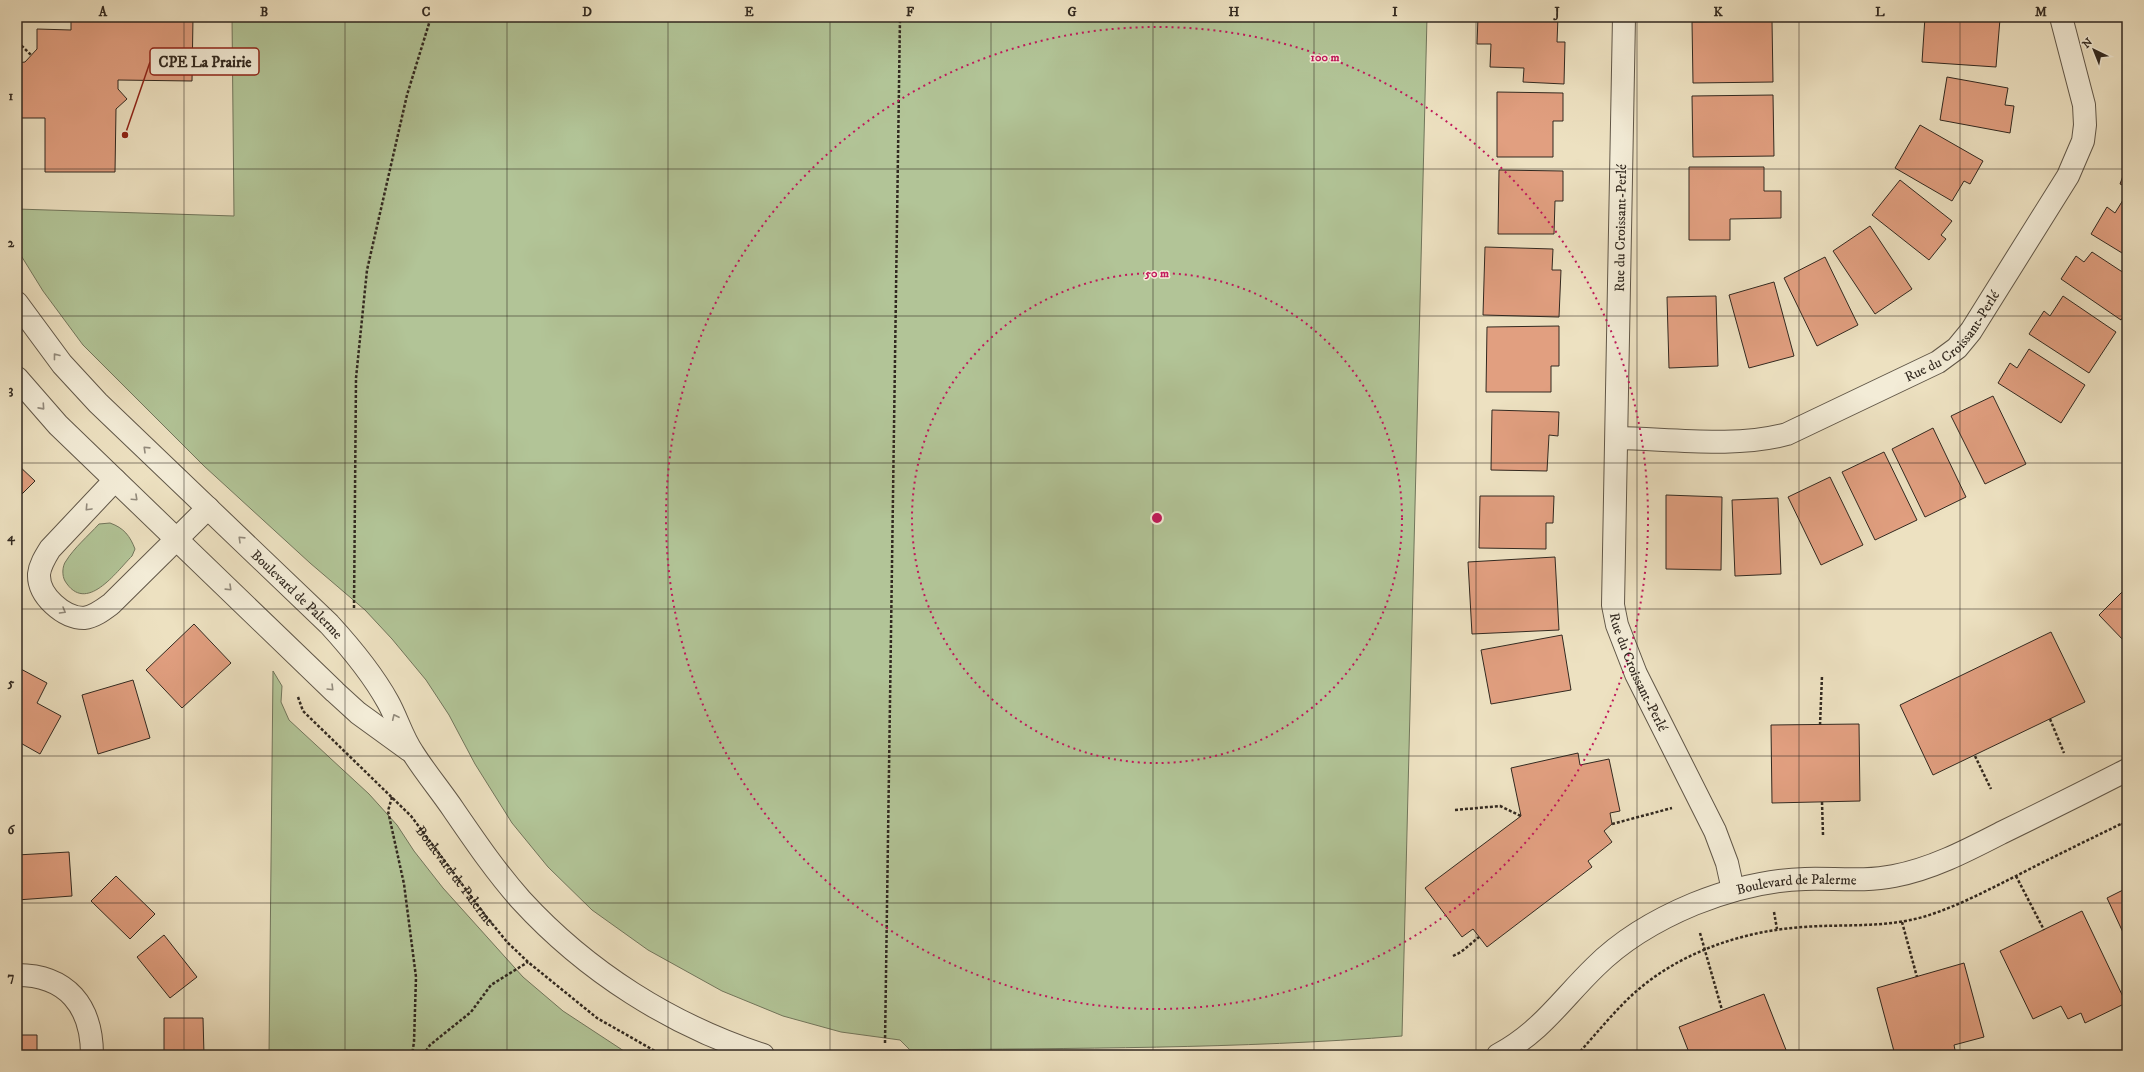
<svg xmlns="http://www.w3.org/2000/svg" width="2144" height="1072" font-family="'IM FELL DW Pica',serif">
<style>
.green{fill:#b2c497;stroke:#72765c}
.building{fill:#e19f80;stroke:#322920}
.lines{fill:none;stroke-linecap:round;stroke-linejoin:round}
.minor-casing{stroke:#615748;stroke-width:24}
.path{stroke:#322920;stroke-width:2.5;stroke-dasharray:3 2;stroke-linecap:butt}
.minor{stroke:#f3ecd7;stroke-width:22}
.oneway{stroke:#928a7c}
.grid{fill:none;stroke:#322920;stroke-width:1;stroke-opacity:0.55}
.ring{fill:none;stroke:#c2185b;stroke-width:2;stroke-dasharray:2 4}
.labels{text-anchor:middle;stroke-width:3;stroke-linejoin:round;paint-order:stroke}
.street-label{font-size:14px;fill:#322920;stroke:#f3ecd7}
.centre{fill:#c2185b;stroke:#f3ecd7;stroke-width:2}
.ring-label{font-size:12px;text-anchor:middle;font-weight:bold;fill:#c2185b;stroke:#f3ecd7;stroke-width:3;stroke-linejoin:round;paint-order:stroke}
.leader{fill:none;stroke:#8f2418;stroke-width:1.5}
.callout-dot{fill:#8f2418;stroke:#f3ecd7;stroke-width:1.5}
.callout{fill:#f3ecd7;stroke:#8f2418;stroke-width:1.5}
.callout-label{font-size:15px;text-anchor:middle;font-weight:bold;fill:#322920}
.neatline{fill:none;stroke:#322920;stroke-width:1.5}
.grid-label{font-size:13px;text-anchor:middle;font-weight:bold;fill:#322920}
</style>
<rect width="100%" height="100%" fill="#ede1c1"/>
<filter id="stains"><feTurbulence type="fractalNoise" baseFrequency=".005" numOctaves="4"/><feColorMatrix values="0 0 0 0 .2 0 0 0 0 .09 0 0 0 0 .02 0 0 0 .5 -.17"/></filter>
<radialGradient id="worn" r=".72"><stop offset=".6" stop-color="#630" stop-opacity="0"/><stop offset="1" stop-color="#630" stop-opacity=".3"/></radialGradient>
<path class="green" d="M232,17h1195l-25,1019c-163,13 -328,12 -492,14l-10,-10 -59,-8 -58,-16 -61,-25 -74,-41 -56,-40 -44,-43 -36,-44 -37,-59 -26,-49 -23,-35 -34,-41 -27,-29 -55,-47 -106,-97 -121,-121 -40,-54 -26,-42v-40l217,7z
M110,523c14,5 20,13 25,26l-3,7c-16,16 -46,59 -67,25 -3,-5 -3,-15 1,-20 8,-13 22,-25 33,-37z
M273,671l9,15 -1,16 8,18 80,74 28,31 17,26 29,37 80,89 40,34 67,44h-361z"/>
<path class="building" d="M71,17h122l-1,64 -74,-1v9l9,10 -11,10 -1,63h-70v-54h-28v-55l8,-1 12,-13v-20l34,1z
M1478,17h80l-1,25h8l-1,42 -41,-2 1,-14 -34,-1 1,-23h-14z
M1925,17l75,2 -4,48 -74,-5z
M1772,21l1,61 -80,1 -1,-61z
M1947,77l61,11 -3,17 9,1 -4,27 -70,-13z
M1497,92l66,1v28h-10v36h-56z
M1773,95l1,61 -81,1 -1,-61z
M1920,125l63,36 -13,23 -6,-3 -12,20 -57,-33z
M2127,165v22l-7,-3z
M1689,167h75v24h17v27l-51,1v21h-41z
M1499,170l64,1v30h-8l-1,33h-56z
M1900,180l52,41 -11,14 5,4 -17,21 -57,-45z
M2123,200l4,3v53l-36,-22 16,-27 8,6z
M1870,226l42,63 -37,25 -42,-63z
M1485,247l68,2 -1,21h9l-2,47 -76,-2z
M2092,252l35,23v36l-6,9 -60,-41 15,-23 8,6z
M1825,257l33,68 -41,21 -33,-68z
M1774,282l20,74 -45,12 -20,-73z
M1716,296l2,70 -49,2 -2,-71z
M2063,296l53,36 -27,41 -60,-39 15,-23 6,5z
M1559,326v40h-8v26h-65l1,-65z
M2029,349l56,36 -24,38 -63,-40 12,-20 7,5z
M1993,396l33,68 -41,20 -34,-68z
M1492,410l67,2 -1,24 -9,-1 -2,36 -56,-1z
M1933,428l33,69 -41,20 -33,-68z
M1884,452l33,68 -42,20 -33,-68z
M17,464l18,17 -18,18z
M1830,477l33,68 -42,20 -33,-68z
M1666,495l56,2 -1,73 -55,-1z
M1480,496h74l-1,27h-7v26l-67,-1z
M1778,498l3,76 -46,2 -3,-76z
M1555,557l4,73 -87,4 -4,-72z
M2127,587v57l-28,-29z
M194,624l37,39 -49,45 -36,-38z
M2051,632l34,70 -152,73 -33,-70z
M1562,635l9,55 -80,14 -10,-54z
M19,668l28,15 -10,20 24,13 -21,38 -23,-13v-70z
M133,680l17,58 -52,16 -16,-59z
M1859,724l1,77 -88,2 -1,-78z
M1578,753l2,12 29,-6 11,52 -10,2 2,11 -8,7 8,11 -24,19 4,6 -105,80 -14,-18 -11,8 -37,-49 96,-72 -10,-48z
M69,852l3,44 -55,4v-45z
M116,876l39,38 -25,25 -39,-38z
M2127,888v53l-20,-43z
M2082,911l44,92 -41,20 -4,-10 -13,6 -7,-13 -28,13 -33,-68z
M164,935l33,42 -27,21 -33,-41z
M1964,963l20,74 -30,8 2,10h-61l-18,-67z
M1764,994l24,61h-98l-11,-28z
M164,1018h39l1,37h-40z
M17,1035h20v20h-20z"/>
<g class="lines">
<defs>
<g id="minor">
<path id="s2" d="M1624,17l-11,588 4,20 19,49 79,157 12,32 6,27"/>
<path id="s3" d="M17,303l45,61 36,39 231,221c22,24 43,49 59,78 9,16 14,35 25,51 12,19 27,37 40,56 22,32 43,63 68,91 66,72 150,125 242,155"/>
<path d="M17,378l41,47 277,267 23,21 51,37"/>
<path id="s4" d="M1617,438c54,1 118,10 170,-4l151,-72 19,-14 14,-17 97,-155 15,-35 2,-16 -1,-20 -23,-88"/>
<path d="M115,480l-65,69c-5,8 -10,16 -11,25 -1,22 25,44 45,44 10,-1 19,-8 27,-14l97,-96"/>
<path d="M17,975c50,0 75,31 75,80"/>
<path id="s5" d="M1498,1055c44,-24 63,-55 97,-88 28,-28 63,-48 99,-63 35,-14 73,-24 111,-25 29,-1 59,3 89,-3 38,-7 74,-26 109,-44 41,-20 83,-41 124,-62"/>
</g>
</defs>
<use href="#minor" class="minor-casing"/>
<g class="path">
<path d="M17,22l1,20 13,13"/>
<path d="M354,608l2,-230 11,-108 40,-175 24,-78"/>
<path id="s1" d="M298,697l5,14 108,105 74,99 22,27 21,20 69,56 65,37"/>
<path d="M2050,719l14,34"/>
<path d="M1820,725l2,-49"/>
<path d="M1975,756l16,33"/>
<path d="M392,797l-4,14 16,73 12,93 -2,65 -2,13"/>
<path d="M1822,802l1,33"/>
<path d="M1455,810l45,-4 21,10"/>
<path d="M2122,823l5,9"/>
<path d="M1612,824l60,-16"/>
<path d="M2016,876l28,54"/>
<path d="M1774,912l3,17"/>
<path d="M1902,922l15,55"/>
<path d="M1700,933l22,77"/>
<path d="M1453,956l8,-4 18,-15"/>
<path d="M885,1043l15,-1026"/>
<path d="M423,1055l7,-10 41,-33 20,-27 37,-23"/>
<path d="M1577,1055c18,-20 35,-41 54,-59 46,-43 111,-65 172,-69 41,-3 80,1 120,-10 33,-10 63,-26 93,-41 37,-19 74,-37 111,-55"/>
</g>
<use href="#minor" class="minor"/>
</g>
<defs><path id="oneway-chevron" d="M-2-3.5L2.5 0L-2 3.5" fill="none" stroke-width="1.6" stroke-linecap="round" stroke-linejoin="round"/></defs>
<g class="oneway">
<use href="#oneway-chevron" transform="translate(56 356) rotate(-128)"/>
<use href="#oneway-chevron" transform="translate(42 407) rotate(48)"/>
<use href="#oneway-chevron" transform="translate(146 449) rotate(-136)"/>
<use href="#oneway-chevron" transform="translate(135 498) rotate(43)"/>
<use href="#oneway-chevron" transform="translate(88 508) rotate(133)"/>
<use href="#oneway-chevron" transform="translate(241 539) rotate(-136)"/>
<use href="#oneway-chevron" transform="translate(229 588) rotate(44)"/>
<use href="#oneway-chevron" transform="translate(63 611) rotate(30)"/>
<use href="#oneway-chevron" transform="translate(331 688) rotate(45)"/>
<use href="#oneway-chevron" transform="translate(395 717) rotate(-115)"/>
</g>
<path class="grid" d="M184,17v1038M345,17v1038M507,17v1038M668,17v1038M830,17v1038M991,17v1038M1153,17v1038M1314,17v1038M1476,17v1038M1637,17v1038M1799,17v1038M1960,17v1038M17,169h2110M17,316h2110M17,463h2110M17,609h2110M17,756h2110M17,903h2110"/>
<g class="ring">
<circle cx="1157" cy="518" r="245"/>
<circle cx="1157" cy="518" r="491"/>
</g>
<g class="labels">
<g class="street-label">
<text transform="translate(1620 228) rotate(-89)" y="5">Rue du Croissant-Perlé</text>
<text dy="5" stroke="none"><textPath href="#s4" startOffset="366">Rue du Croissant-Perlé</textPath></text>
<text dy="5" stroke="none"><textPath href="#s3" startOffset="405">Boulevard de Palerme</textPath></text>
<text dy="5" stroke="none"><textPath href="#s2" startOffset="660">Rue du Croissant-Perlé</textPath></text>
<text dy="5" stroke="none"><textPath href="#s1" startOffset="240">Boulevard de Palerme</textPath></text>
<text dy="5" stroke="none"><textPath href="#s5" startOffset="355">Boulevard de Palerme</textPath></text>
</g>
</g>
<circle cx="1157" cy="518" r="6" class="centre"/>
<g class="ring-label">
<text x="1325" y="61">100 m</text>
<text x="1157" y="277">50 m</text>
</g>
<path class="leader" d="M125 135L150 62"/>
<circle class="callout-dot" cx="125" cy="135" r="4"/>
<rect class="callout" x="150" y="48" width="109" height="27" rx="4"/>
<g class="callout-label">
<text x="205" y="67">CPE La Prairie</text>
</g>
<rect width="2144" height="1072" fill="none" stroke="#ede1c1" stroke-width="44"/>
<g transform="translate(2094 50) rotate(317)" stroke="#f3ecd7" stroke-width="3" paint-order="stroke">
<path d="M0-3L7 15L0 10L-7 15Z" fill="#322920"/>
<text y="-6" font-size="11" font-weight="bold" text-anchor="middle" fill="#322920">N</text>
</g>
<rect x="22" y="22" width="2100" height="1028" class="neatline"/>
<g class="grid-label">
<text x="103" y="16">A</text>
<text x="264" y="16">B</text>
<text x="426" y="16">C</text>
<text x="587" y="16">D</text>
<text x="749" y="16">E</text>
<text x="910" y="16">F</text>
<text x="1072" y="16">G</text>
<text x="1234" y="16">H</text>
<text x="1395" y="16">I</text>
<text x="1557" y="16">J</text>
<text x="1718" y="16">K</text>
<text x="1880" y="16">L</text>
<text x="2041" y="16">M</text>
<text x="11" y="100">1</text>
<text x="11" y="247">2</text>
<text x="11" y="394">3</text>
<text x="11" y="541">4</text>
<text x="11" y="687">5</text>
<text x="11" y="834">6</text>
<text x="11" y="981">7</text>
</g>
<rect width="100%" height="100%" filter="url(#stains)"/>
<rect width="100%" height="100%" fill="url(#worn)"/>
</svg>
